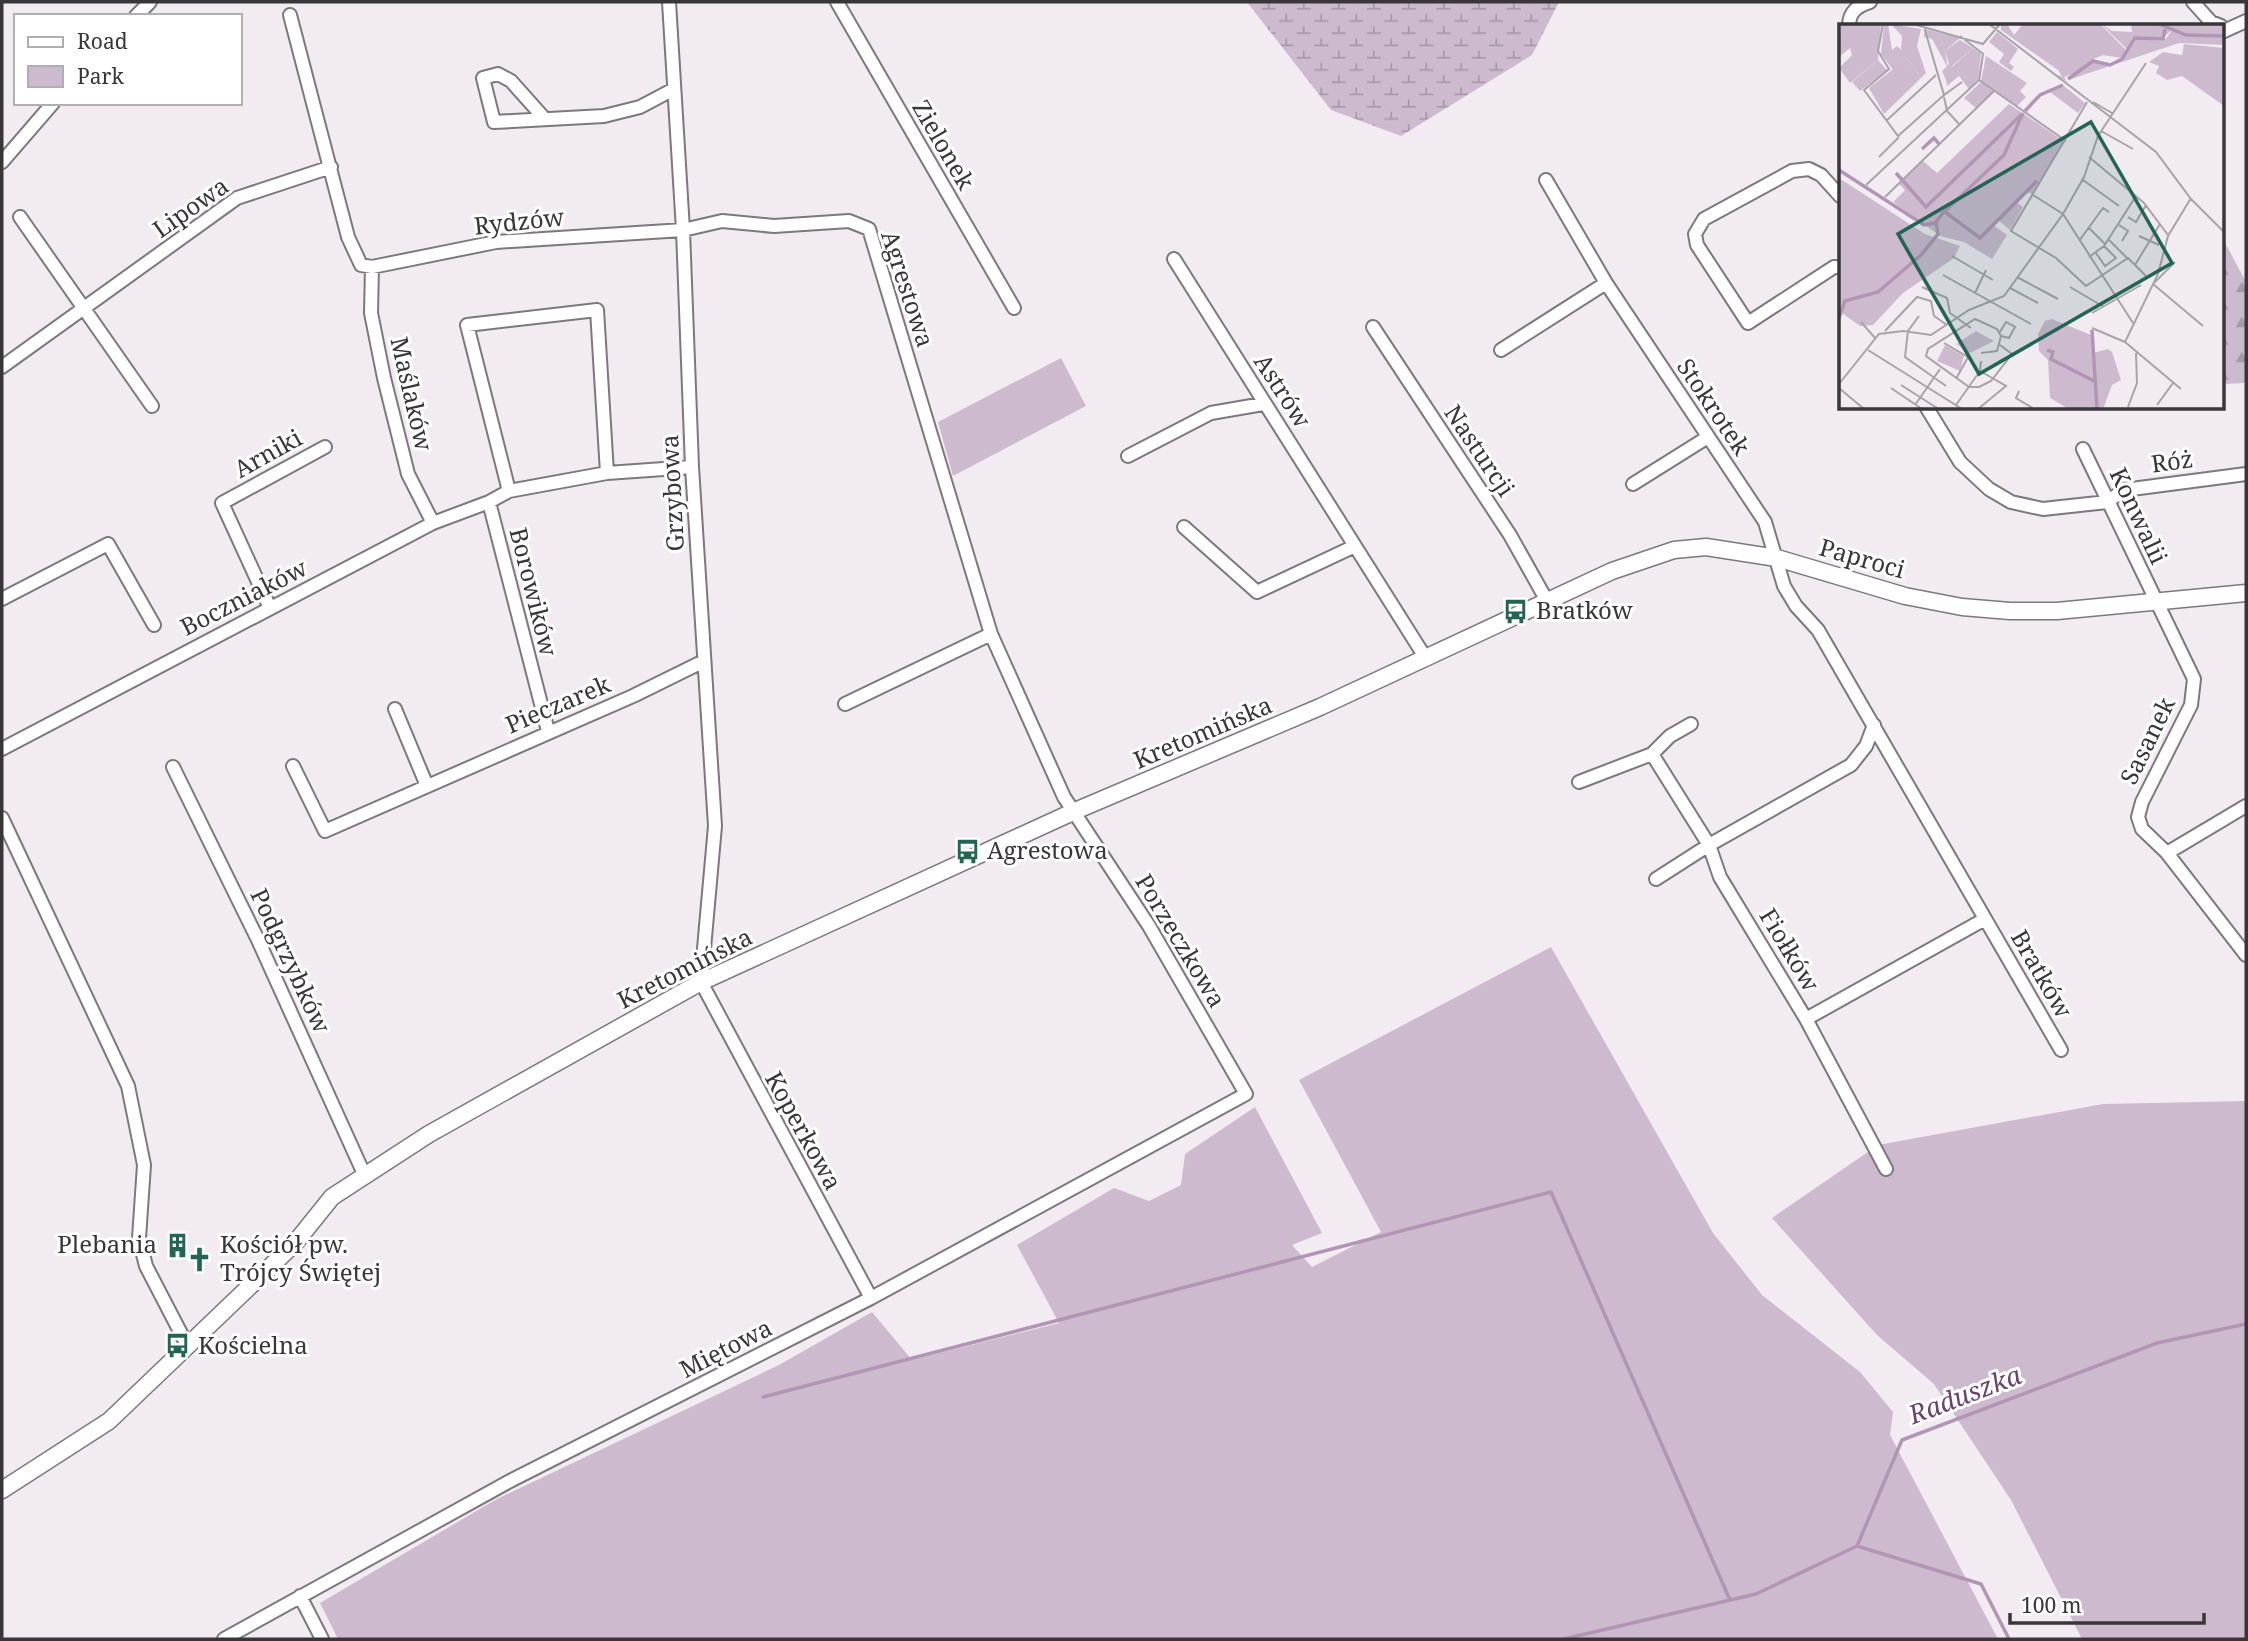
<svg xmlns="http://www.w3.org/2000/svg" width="2248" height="1641" font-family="'Noto Serif',serif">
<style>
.green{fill:#cdbacf}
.forest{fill:url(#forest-firs)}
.wetland{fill:url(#wetland-marsh)}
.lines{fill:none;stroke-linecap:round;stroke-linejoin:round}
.stream{stroke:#b295b4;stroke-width:3.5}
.street-casing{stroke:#7d787d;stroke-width:16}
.secondary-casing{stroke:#7d787d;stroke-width:19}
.street{stroke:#fff;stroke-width:12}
.secondary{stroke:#fff;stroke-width:16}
.labels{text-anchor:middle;stroke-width:6;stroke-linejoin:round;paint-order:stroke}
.street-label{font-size:24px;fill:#383638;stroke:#fff}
.poi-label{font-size:24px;fill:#383638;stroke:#fff;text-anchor:start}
.water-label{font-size:26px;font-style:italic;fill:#6a436e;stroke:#fff}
.inset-river{fill:none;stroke:#b295b4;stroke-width:3.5}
.inset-road{fill:none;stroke:#a8a3a8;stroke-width:2}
.view{fill:#236555;fill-opacity:0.15;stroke:#236555;stroke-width:3.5}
.inset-edge{fill:none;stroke:#383638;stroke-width:3.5}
</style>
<defs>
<pattern id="forest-firs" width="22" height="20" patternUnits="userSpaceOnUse" patternTransform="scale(1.75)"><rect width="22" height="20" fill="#cdbacf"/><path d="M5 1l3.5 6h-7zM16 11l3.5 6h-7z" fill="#a798a9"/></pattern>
<pattern id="wetland-marsh" width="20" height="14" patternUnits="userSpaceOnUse" patternTransform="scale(1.75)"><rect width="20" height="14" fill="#cdbacf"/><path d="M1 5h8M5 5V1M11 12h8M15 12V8" fill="none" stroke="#a798a9"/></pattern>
</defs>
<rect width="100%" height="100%" fill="#f2ecf2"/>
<path class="green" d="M1061,358l25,48 -133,70 -15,-54z
M1551,947l162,286 49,62 98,77 33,40 -3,23 108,204h-1660l-18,-36 175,-103 284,-135 93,-53 40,48 147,-37 -42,-78 97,-57 35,13 32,-16 4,-31 70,-47 67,126 -30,12 20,22 69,-35 -82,-152z
M2246,1101v538h-164l-71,-139 -77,-116 -57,-49 -105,-117 106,-73 225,-41z"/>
<path class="forest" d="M2222,237l24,45v101l-24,1z"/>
<path class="wetland" d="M1247,2h312l-27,53 -131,81 -70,-26z"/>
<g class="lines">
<path class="stream" d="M763,1397l788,-205 179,408
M1857,1546l124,38 28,55
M1564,1639l192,-45 101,-48 45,-106 255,-97 89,-19"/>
<defs>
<path id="street" d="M669,2l14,228 9,237 23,359 -14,156 170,316
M837,2l177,306
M2193,2l18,20 10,4
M136,16l14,-14
M1849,26c0,-14 8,-20 21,-24
M2222,32l24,-11
M544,118l-33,-37 -13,-7 -15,4 11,44 110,-6 36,-9 34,-18
M2,162l51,-59
M1546,180l60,103 159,239 19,64 12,20 22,24 243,420
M1840,196l-19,-21 -12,-6 -17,2 -88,48 -9,15 2,11 51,78 86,-56h6
M20,217l132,189
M1174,259l251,398
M372,267l-1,46 13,65 24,96 25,49
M1373,327l137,208 37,66
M1501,350l105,-67
M2,367l235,-169 94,-31
M1927,408l33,54 29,27 22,13 32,7 64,-7 17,-12 122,-16
M2083,449l111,230 -3,26 -49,97 -4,15 4,12 25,24 79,102
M1128,456l83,-43 52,-9
M1633,484l75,-47
M509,491l-42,-166 130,-15 10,163
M489,502l59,229
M1184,527l73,65 98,-46
M2,599l106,-55 46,81
M270,608l-48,-105 103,-56
M845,704l146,-70
M395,709l32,77
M2,749l431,-226 56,-21 20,-11 98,-18 85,-6
M1652,754l57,91 11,32 86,142 80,150
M293,766l32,65 308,-135 71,-35
M173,767l85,173 106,234
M1579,782l73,-28 18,-18 21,-12
M2,818l126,268 16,79 -5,73 7,28 42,81
M2167,853l79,-47
M1656,879l53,-34 142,-80 15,-19 8,-21
M1806,1019l179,-100
M300,1596l22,43
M224,1639l286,-158 361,-183 375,-204 -97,-168 -85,-129 -73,-163 -122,-405 -20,-8 -75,5 -52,-5 -39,9 -187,12 -124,25 -11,-2 -13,-28 -58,-222"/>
<path id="secondary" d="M2,1490l107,-69 186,-178 37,-46 97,-63 272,-152 374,-171 245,-104 292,-136 62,-21 32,-3 71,11 128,38 57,11 48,4h47l189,-18"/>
</defs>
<use href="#street" class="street-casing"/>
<use href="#secondary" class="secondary-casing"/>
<use href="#street" class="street"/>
<use href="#secondary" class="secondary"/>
</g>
<defs>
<symbol id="bus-bare" viewBox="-9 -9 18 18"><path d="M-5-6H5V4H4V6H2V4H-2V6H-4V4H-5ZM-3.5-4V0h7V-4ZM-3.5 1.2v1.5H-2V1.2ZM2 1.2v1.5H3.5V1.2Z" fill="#236555" stroke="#fff" stroke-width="2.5" paint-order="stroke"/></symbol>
<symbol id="building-bare" viewBox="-9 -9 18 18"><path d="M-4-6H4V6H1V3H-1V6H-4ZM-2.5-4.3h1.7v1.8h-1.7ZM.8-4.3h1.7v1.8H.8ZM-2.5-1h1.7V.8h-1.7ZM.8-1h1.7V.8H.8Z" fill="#236555" stroke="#fff" stroke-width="2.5" paint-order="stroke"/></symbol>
<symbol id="church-bare" viewBox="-9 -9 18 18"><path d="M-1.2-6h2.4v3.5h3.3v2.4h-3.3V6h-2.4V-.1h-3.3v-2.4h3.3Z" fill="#236555" stroke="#fff" stroke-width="2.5" paint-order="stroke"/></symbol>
</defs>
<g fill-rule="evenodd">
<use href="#bus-bare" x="1498" y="594" width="35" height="35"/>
<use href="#bus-bare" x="950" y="834" width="35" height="35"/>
<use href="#building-bare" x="160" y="1228" width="35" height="35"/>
<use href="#church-bare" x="182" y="1242" width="35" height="35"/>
<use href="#bus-bare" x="160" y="1328" width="35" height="35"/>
</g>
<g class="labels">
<g class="street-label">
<text transform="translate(943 145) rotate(60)" y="8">Zielonek</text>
<text transform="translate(191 208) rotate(-35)" y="8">Lipowa</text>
<text transform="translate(519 222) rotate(-6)" y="8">Rydzów</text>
<text transform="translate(907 289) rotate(72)" y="8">Agrestowa</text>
<text transform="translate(1282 391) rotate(57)" y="8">Astrów</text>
<text transform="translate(411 394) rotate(77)" y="8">Maślaków</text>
<text transform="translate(1713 407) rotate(56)" y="8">Stokrotek</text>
<text transform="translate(1479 451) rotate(56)" y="8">Nasturcji</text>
<text transform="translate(268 454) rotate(-29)" y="8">Arniki</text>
<text transform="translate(2172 462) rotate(-8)" y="8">Róż</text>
<text transform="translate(673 493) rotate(-93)" y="8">Grzybowa</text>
<text transform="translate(2138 516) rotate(65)" y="8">Konwalii</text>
<text transform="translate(1862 559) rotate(16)" y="8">Paproci</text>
<text transform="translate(533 592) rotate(76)" y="8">Borowików</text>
<text transform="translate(244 598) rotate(-27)" y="8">Boczniaków</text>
<text transform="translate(558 705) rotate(-23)" y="8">Pieczarek</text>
<text transform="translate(1203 733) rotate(-23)" y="8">Kretomińska</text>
<text transform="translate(2148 741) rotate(-64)" y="8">Sasanek</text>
<text transform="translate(1180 941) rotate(59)" y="8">Porzeczkowa</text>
<text transform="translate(1789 950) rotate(59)" y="8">Fiołków</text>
<text transform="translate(290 961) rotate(65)" y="8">Podgrzybków</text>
<text transform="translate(685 969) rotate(-27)" y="8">Kretomińska</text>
<text transform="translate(2041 974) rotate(60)" y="8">Bratków</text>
<text transform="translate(803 1131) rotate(61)" y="8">Koperkowa</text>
<text transform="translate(726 1349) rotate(-27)" y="8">Miętowa</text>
</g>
<g class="poi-label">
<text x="1536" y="619">Bratków</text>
<text x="987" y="859">Agrestowa</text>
<text x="157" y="1253" text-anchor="end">Plebania</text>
<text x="220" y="1253">Kościół pw.<tspan x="220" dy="28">Trójcy Świętej</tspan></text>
<text x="198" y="1354">Kościelna</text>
</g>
<g class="water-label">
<text transform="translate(1965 1395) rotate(-21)" y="9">Raduszka</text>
</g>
</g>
<g transform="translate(1839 24)">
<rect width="385" height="385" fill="#f2ecf2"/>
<path d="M2,0h40l-3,36 -28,23 -11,-15 13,-13 -2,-7 -11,9zM162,0h6l7,11 9,-11h77l26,26 -4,8 -19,-3 -12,5 -4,8 -23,9 3,5 -10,-7 5,1 -4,-6 -57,-40zM338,0h47v21l-45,-2 -111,37 24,-18 16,3 15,-6 14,-20 27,2zM86,5l35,9 -15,13 3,17 -16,-29 -8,-2zM158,8l21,17 -9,14 5,4 -3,4 -12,-9 5,-8 -15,-12zM134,24l8,6 -3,25 -9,10 -10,-13 -12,10 -1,-6 10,-8 -4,-5zM147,32l41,27 -7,8 6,6 -9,9 -36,-25zM68,34l14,20 -37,36 -15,-26zM142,58l12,9 -17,17 -12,-10zM225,62l21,17 -7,10 -28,-21zM170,80l56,38 -33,52 -6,-2 -10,10 7,5 -13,23 -13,-11 -4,6 14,10 -15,24 -28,-17 -24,-6 -47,-34 12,-12 -6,-6 24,-23 14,12zM0,154l86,56 35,12 -6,12 -51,35 -30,32 -13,1 -21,-15z" fill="#cdbacf"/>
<path d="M45,0h4l4,26 5,-4 4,4 1,-14 -11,-12 30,5 -4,17 9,27 -5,5 -14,-20 -14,12 -12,-16zM262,0l11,7 20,1 -1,-8h47l-15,14h-28l-8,11zM121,16l13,8 -21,18 5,6 -5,9 -6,-1 -4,-9 7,-7 -4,-13zM345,20l40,4v58l-42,-30 -15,4 -11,-7 3,-7 -10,-4 14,-10 19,3zM39,36l9,10 -27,21 -8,-9zM137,307l18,10 -24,12 -14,-9zM106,321l19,11 -4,15 -23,-10z" fill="#cdbacf"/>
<path d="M213,295l39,16 2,18 15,-4 4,3 9,28 -9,5 -9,24h-34l-19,-11 -2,-38 -9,-9 -1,-17 7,-13z" fill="#cdbacf"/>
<path class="inset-river" d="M320,0l27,11 38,1M229,55l25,-18 17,4 12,-6 13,-21 28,1 2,-10M186,87l15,-16 23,-10M83,125l12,-11 5,6M0,146l85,55 11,-2M57,149l30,34 95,-92M106,188l35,26 57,-57M0,294l6,-17 33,-9 43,-37 17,-21 -2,-12 7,-9 61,-58 19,-42M253,306l5,79M208,326l6,2 -2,7 43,22"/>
<path class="inset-road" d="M44,0l-5,27 11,18 -25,21 34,46 46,-41M74,0l70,20 17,-20M150,0l167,128 35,47 33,33M85,3l20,68 18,-13M140,56l87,61M105,73l3,14 13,14M248,78l-76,129 45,27 30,28 42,-28 18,18M254,78l19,11M47,97l50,-46M262,107l32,18M40,133l20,-20M250,133l55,46 24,32M244,156l36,26M27,161l113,-105 4,-26 -23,-18M194,171l30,19 70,109M46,173l109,-106M289,193l8,5 10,-17M280,201l9,6 -6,10M250,204l16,16M300,212l20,9M270,216l18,18M240,217l24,-33 6,4M257,229l9,13 11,-8 -12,-12M113,232l41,24M250,233l15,-11 32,-50M296,241l25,-41M104,251l88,49M178,253l41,22M315,259l21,-21M314,260l50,42M83,263l25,11 3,15 21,15M231,263l34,20M171,264l28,15M136,269l11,-23M253,289l49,-28M80,292l-11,15 -3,26 41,29M22,298l14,16M253,304l33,14M46,307l32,-34 14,4 3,15 13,9M161,308l6,-10 9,5 -6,11 -8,-2M286,318l33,-68 10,-38 23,-38M286,318l56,47M105,319l24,14 -12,22M29,326l94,59M142,329l16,-2 4,-15 -4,-7 -22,-10 -47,30 -2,7 43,31h10l12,-6 21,-27 -12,-9M0,360l40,-50 24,-3 28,4 38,-25 35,-14 59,-82 21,-37 14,-41 48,-73M62,361l36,23M0,364l25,21M52,364l31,21M180,367l-3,7 18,11M76,381l25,-36M117,381l24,-34 1,-10M318,381l16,-22M289,383l9,-24 -1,-30M139,385l28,-23 -26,-15"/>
<path class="view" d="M252,98l81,141 -193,111 -81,-140z"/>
<rect width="385" height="385" class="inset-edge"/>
</g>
<rect width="2248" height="1641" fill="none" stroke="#383638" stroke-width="7"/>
<rect x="14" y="14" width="228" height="91" fill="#ffffff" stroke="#afafaf" stroke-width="2"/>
<rect x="28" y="37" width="35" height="10" fill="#ffffff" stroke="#afafaf" stroke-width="2"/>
<text x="77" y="49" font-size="21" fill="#383638">Road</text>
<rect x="28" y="66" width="35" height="21" fill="#cdbacf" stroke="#afafaf" stroke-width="2"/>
<text x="77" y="84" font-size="21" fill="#383638">Park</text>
<path d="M2010 1613v10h194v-10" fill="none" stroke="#383638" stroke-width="3.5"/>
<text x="2021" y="1613" font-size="21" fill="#383638" stroke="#ffffff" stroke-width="5" paint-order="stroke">100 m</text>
</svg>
